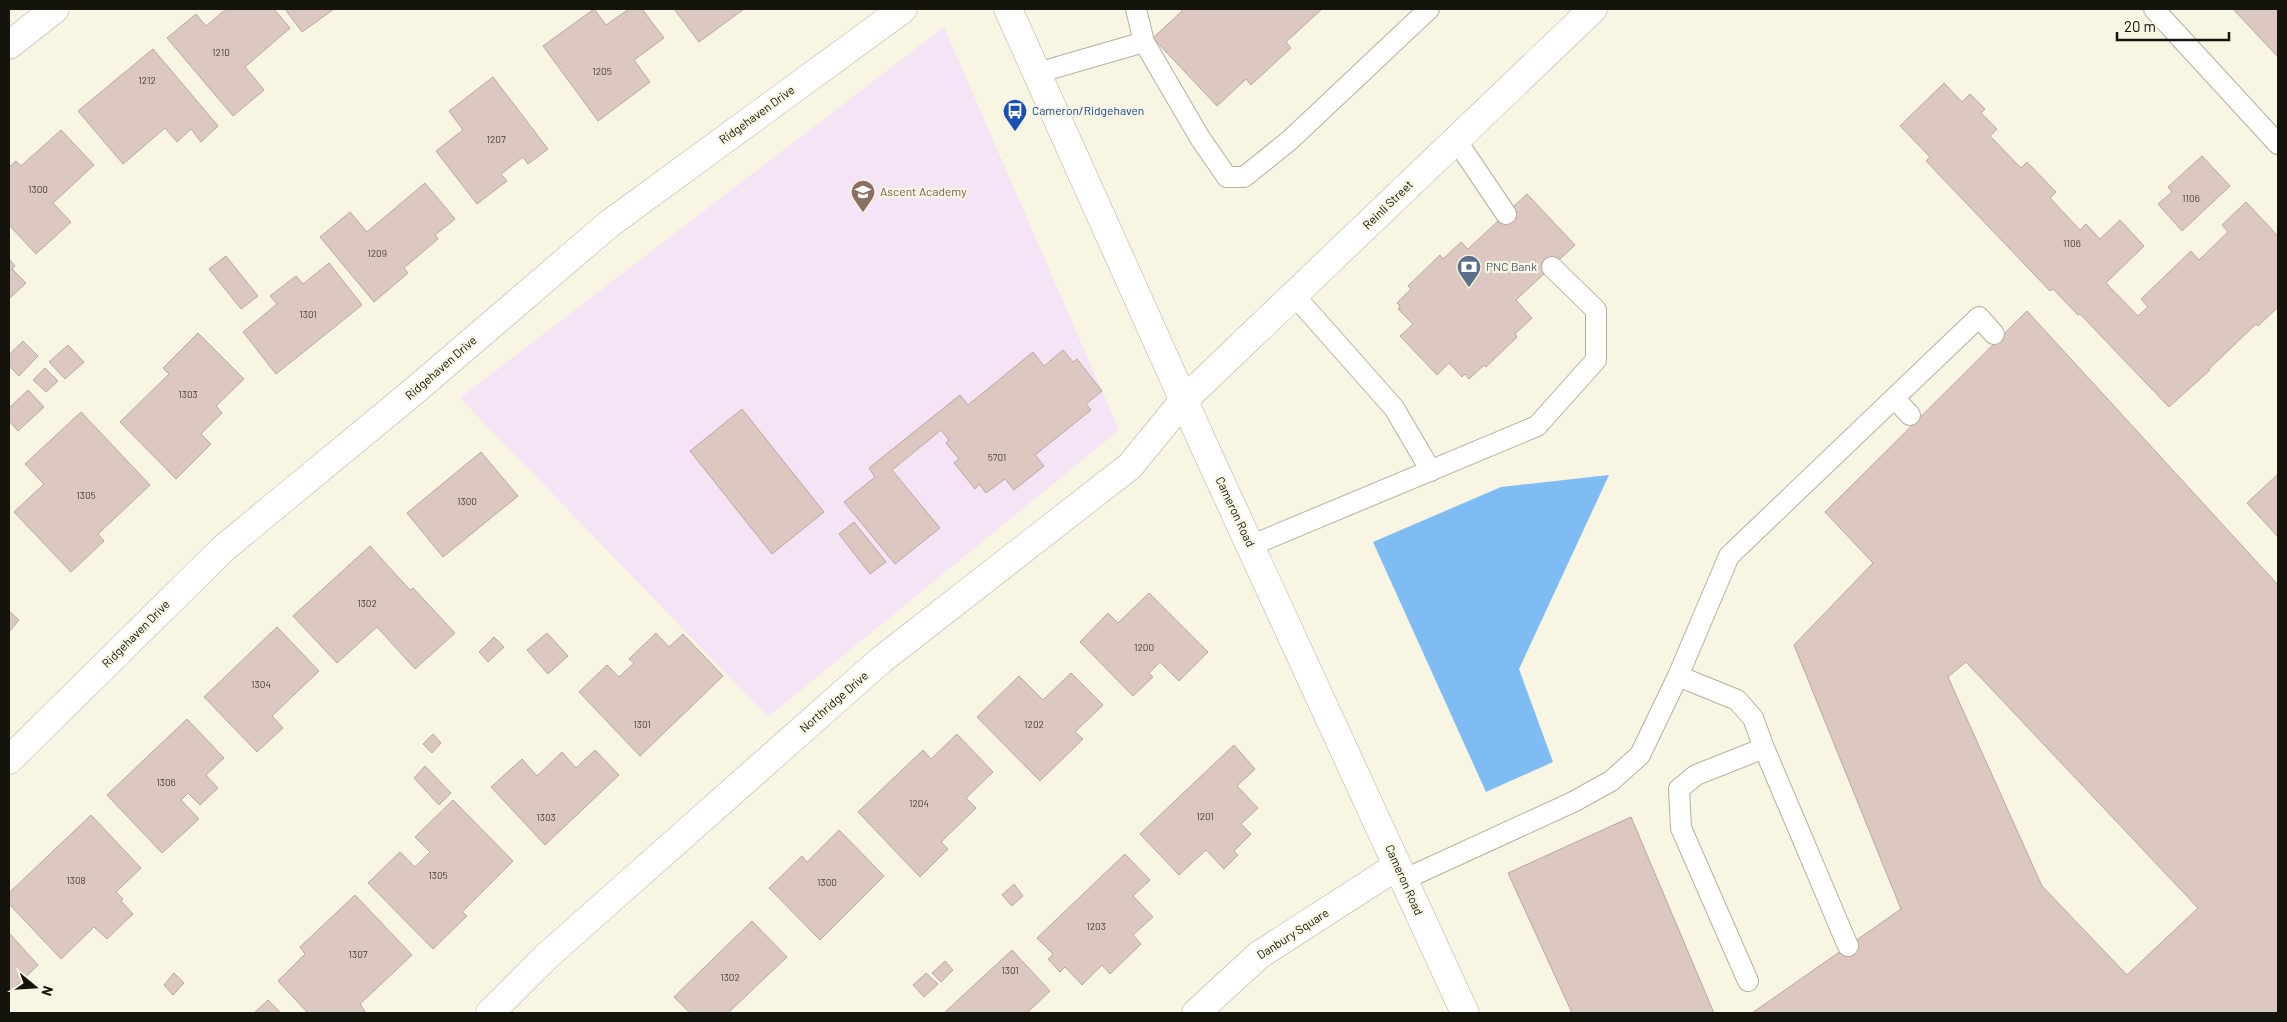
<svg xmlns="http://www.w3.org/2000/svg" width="2287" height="1022" font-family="Barlow,sans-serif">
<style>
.education{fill:#f4e4f6}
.water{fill:#7fbcf4}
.building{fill:#ddc8c1;stroke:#baa7a0;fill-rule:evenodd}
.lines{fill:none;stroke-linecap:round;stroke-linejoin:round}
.lane-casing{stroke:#b4b19f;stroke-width:22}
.street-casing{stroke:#b4b19f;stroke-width:29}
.secondary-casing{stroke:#b4b19f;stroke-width:29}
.lane{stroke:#fff;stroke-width:20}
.street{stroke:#fff;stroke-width:28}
.secondary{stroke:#fff;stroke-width:28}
.labels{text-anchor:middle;stroke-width:4.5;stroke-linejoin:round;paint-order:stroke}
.number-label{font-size:10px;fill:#464039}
.transit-label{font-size:12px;fill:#164399;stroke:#f8f5e2;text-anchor:start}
.street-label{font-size:12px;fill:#14130c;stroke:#f8f5e2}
.education-label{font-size:12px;fill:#785e54;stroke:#f8f5e2;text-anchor:start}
.service-label{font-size:12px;fill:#4e5e75;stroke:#f8f5e2;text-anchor:start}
</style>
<rect width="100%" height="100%" fill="#f8f5e2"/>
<path class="education" d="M944,27l175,403 -351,287 -308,-319z"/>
<path class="water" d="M1609,475l-90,194 34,93 -67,30 -113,-250 128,-55z"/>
<path class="building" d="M226,9h48l16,19 -45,39 19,23 -31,26 -66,-78 29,-24 10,12z
M285,9h49l-32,23z
M594,9l12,16 23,-16h13l22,29 -30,22 16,22 -52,39 -55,-75z
M674,9h70l-45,33z
M1181,9h141l-36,33 5,6 -40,37 -5,-6 -29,27 -64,-68 29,-27z
M2233,9h45v48z
M153,49l65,77 -17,16 -10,-13 -14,13 -12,-14 -42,36 -45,-53z
M493,77l55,72 -20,15 -5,-7 -22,17 6,7 -30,23 -41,-53 27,-21 -14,-19z
M1944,83l18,19 8,-8 15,15 -4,4 16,16 -7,7 31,32 6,-6 29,30 -6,6 30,32 6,-6 14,15 20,-19 24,26 -38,37 32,33 10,-9 -7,-8 50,-48 8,9 29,-28 -6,-7 24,-23 32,34v71l-20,19 -2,-2 -47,45 1,1 -41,37 -89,-93 -2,1 -25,-26 -3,2 -124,-130 4,-4 -30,-31z
M61,130l33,35 -41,38 18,19 -35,32 -27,-29v-58l7,-6 5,5z
M2202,156l28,30 -48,45 -24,-27 14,-12 -4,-5z
M425,183l30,36 -20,16 3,4 -34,29 4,5 -34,29 -54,-65 30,-25 17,20z
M1527,194l48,51 -59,55 16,18 -17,16 2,3 -31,30 -2,-2 -15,14 -4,-5 -3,3 -13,-14 -12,12 -37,-39 13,-12 -15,-15 2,-3 -3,-3 14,-14 -3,-3 32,-31 3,4 18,-17 7,7z
M226,256l32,40 -17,13 -32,-40z
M9,259l6,7 -3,3 14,14 -17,16z
M329,263l33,42 -86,69 -33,-42 34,-28 -7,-8 26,-20 7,8z
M2027,311l251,274v428h-526l149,-104 -107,-264 79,-82 -48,-51zM1966,662l232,246 -71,67 -85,-89 -94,-209z
M198,333l46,46 -28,27 6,7 -21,21 10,10 -35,35 -56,-57 49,-48 -6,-6z
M23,341l15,15 -19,20 -10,-10v-11z
M68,345l16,17 -19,17 -16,-17z
M1063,350l10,12 4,-3 25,32 -16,13 5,6 -56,45 9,11 -30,24 -9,-11 -19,14 -7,-9 -4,5 -21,-26 5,-4 -13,-16 3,-3 -8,-10 -49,40 48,58 -45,36 -51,-62 31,-25 -6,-9 91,-73 8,10 65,-53 11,14z
M45,368l13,13 -12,11 -13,-12z
M28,390l16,17 -26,24 -9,-10v-13z
M742,409l82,103 -52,42 -82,-103z
M81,412l69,73 -52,49 6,7 -33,31 -57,-60 30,-28 -19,-20z
M481,452l37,44 -75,61 -36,-44z
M2278,474v63l-31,-34z
M854,522l32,40 -16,12 -31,-40z
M370,546l40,44 3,-2 42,45 -40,36 -38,-42 -40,36 -44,-47z
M1149,593l59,59 -29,29 -19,-19 -11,11 4,4 -20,19 -53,-54 28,-29 10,10z
M9,611l10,9 -10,12z
M277,627l42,44 -47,45 11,12 -26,24 -53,-55z
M547,633l21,23 -20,18 -21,-24z
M656,633l13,14 14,-13 40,42 -83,80 -61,-64 28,-27 12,12 15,-14 -5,-4z
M494,637l10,10 -16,15 -9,-10z
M1071,673l32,32 -28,27 8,7 -43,42 -63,-64 42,-41 24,24z
M187,719l37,39 -18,17 12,13 -18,17 -12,-12 -7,7 18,19 -37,34 -55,-58z
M433,734l8,9 -9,10 -9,-9z
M957,734l36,38 -27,26 10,10 -35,34 7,7 -28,28 -62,-65 65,-62 8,9z
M1234,745l21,24 -18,17 21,22 -17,16 10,10 -17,17 4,4 -14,14 -18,-19 -27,25 -39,-41z
M595,750l24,25 -74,70 -54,-58 31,-28 15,17 25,-24 14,16z
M425,766l26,27 -12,12 -25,-27z
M453,800l60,61 -51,51 5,4 -34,33 -65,-66 32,-31 15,15 15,-15 -15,-15z
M91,815l50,53 -25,24 7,7 -2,2 12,13 -26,25 -13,-12 -33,32 -52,-55v-11z
M1631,817l83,196h-142l-64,-140z
M839,830l45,46 -64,64 -51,-52 33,-32 5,6z
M1125,854l25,26 -17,16 20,21 -20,18 8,9 -31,30 -8,-9 -20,20 -17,-18 -5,5 -12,-13 5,-5 -16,-16z
M1014,884l9,12 -11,10 -10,-11z
M355,895l57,60 -52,49 5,7 -2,2h-55l-30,-32 27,-27 -5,-7z
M752,921l35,36 -59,56h-38l-16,-16z
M9,933l29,32 -29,28z
M1012,950l38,41 -23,22h-83z
M945,961l8,9 -12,12 -9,-9z
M174,973l10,10 -11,12 -9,-10z
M926,973l12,11 -14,13 -11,-12z
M268,1000l13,13h-27z"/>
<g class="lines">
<defs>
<path id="lane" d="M1136,9l8,33 56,96 27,39h17l46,-37 139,-131
M2154,9l124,135
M1037,73l107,-31
M1456,140l50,74
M1294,295l100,113 37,63
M1894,398l16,17
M1250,546l287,-120 59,-66v-50l-44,-43
M1678,676l59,24 16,18 11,30 84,198
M1403,880l170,-78 38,-21 29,-26 38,-79 51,-120 250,-239 15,17
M1748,981l-67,-153 -2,-39 17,-14 68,-27"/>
<path id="street" d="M9,45l46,-36
M9,760l215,-212 189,-156 196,-168 294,-215
M490,1013l58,-58 333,-295 249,-194 54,-66 409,-391
M1196,1013l63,-58 138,-89"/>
<path id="secondary" d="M1008,9l198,441 259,563"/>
</defs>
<use href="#lane" class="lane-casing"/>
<use href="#street" class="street-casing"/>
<use href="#secondary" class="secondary-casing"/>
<use href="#lane" class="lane"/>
<use href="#street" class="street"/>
<use href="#secondary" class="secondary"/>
</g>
<defs>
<symbol id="bus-pin" viewBox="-11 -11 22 30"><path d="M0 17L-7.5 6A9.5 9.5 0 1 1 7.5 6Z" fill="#1a4fb4" stroke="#f8f5e2"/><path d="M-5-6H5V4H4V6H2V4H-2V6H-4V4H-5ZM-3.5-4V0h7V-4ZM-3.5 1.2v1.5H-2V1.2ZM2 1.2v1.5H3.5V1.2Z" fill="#fff"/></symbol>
<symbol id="school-pin" viewBox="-11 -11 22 30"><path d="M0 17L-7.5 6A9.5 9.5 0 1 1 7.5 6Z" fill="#8d6e63" stroke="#f8f5e2"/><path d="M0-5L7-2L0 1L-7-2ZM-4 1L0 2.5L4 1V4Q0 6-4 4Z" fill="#fff"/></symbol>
<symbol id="bank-pin" viewBox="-11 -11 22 30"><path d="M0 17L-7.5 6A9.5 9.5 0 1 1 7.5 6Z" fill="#5c6f8a" stroke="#f8f5e2"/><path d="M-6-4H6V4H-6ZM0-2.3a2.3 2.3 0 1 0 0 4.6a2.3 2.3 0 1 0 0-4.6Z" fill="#fff"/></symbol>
</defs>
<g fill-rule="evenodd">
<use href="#bus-pin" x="1001" y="97" width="28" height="38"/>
<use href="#school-pin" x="849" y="178" width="28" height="38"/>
<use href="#bank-pin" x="1455" y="253" width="28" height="38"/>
</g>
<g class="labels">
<g class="number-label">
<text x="221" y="56">1210</text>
<text x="602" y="75">1205</text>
<text x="147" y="84">1212</text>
<text x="496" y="143">1207</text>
<text x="38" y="193">1300</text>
<text x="2191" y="202">1106</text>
<text x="2072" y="247">1106</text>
<text x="377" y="257">1209</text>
<text x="308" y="318">1301</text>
<text x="188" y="398">1303</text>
<text x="997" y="461">5701</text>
<text x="86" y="499">1305</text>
<text x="467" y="505">1300</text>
<text x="367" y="607">1302</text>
<text x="1144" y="651">1200</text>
<text x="261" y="688">1304</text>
<text x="642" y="728">1301</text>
<text x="1034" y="728">1202</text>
<text x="166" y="786">1306</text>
<text x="919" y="807">1204</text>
<text x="1205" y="820">1201</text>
<text x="546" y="821">1303</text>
<text x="438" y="879">1305</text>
<text x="76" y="884">1308</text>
<text x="827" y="886">1300</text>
<text x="1096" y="930">1203</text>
<text x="358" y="958">1307</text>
<text x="1010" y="974">1301</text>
<text x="730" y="981">1302</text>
</g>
<g class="transit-label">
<text x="1032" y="115">Cameron/Ridgehaven</text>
</g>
<g class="street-label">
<text transform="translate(757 115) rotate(-36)" y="4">Ridgehaven Drive</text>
<text transform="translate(1388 205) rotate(-44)" y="4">Reinli Street</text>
<text transform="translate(441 368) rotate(-41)" y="4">Ridgehaven Drive</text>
<text transform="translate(1235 512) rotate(65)" y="4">Cameron Road</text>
<text transform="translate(136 634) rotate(-45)" y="4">Ridgehaven Drive</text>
<text transform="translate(834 702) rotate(-41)" y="4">Northridge Drive</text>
<text transform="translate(1404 880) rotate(66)" y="4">Cameron Road</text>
<text transform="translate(1293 934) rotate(-33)" y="4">Danbury Square</text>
</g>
<g class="education-label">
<text x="880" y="196">Ascent Academy</text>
</g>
<g class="service-label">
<text x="1486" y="271">PNC Bank</text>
</g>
</g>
<rect width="2287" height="1022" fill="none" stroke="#14130c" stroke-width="20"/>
<g transform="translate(35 987) rotate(108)" stroke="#f8f5e2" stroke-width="4" paint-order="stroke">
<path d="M0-4L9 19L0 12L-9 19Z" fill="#14130c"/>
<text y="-8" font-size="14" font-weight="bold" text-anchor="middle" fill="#14130c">N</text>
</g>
<path d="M2117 32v8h112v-8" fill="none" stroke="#14130c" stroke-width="2.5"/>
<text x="2124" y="32" font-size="15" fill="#14130c" stroke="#f8f5e2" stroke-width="4" paint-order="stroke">20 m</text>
</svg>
